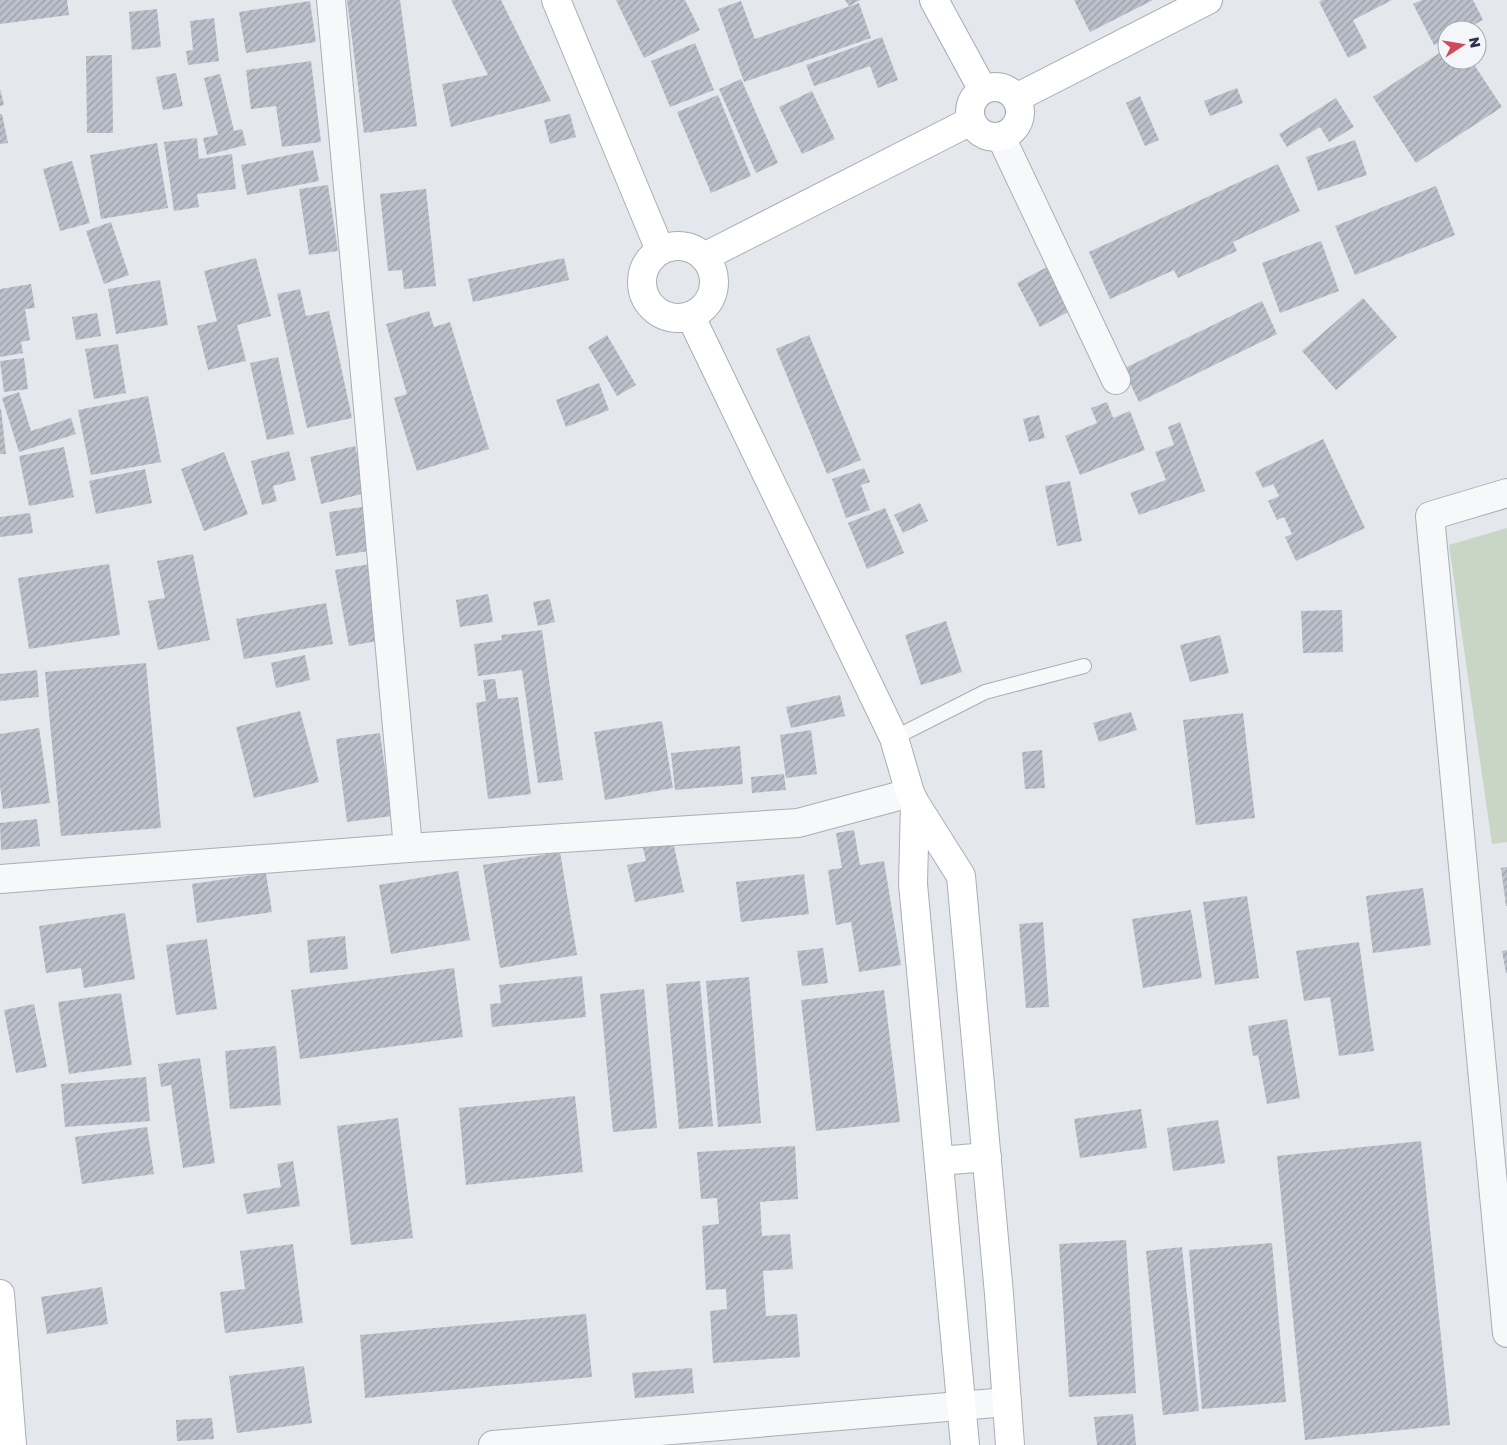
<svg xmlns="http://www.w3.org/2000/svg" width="1507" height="1445" font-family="'Golos Text',sans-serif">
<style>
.garden{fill:#c9d6c5}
.building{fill:url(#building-hatch)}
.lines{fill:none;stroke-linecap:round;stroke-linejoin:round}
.lane-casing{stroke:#a9aeb7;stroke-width:16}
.street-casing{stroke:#a9aeb7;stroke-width:30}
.secondary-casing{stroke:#a9aeb7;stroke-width:30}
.primary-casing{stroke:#a3abb8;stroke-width:30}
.lane{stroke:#f7f8fa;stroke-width:14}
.street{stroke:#f7f8fa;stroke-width:28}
.secondary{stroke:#fff;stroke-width:28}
.primary{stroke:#fff;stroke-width:28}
</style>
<defs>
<pattern id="building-hatch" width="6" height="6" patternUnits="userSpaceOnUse" patternTransform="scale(1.25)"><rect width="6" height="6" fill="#bbc0ca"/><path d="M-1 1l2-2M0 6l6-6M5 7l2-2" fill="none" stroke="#989da6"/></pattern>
</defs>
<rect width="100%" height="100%" fill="#e4e7ec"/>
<path class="garden" d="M1507,528v314l-15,2 -43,-299z"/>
<path class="building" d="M0,0h67l2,15 -69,9z
M347,0h53l17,126 -53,7z
M451,0h50l50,101 -100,26 -9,-43 46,-9z
M616,0h69l15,30 -56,28z
M845,0h15l-11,6z
M1074,0h79l-63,32z
M1322,0h70l-39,20 14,28 -19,10 -29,-56z
M1422,0h51l10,20 -20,10h-16v8l-13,7 -21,-41z
M310,1l6,41 -70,11 -7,-41z
M741,1l14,38 104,-36 12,35 -127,44 -26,-73z
M157,9l4,38 -29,3 -3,-38z
M214,18l5,43 -31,4 -2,-14 7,-1 -3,-29z
M882,37l16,43 -20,8 -8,-22 -56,20 -8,-21z
M695,43l19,47 -44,17 -19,-46z
M1447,48v12h24l31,47 -86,56 -43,-66z
M112,55l1,78h-26l-1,-77z
M311,61l10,81 -39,5 -6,-41 -25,3 -5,-39z
M176,73l7,33 -20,4 -7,-33z
M220,74l14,57 8,-2 4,16 -39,10 -4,-17 15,-3 -14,-57z
M741,79l37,84 -22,10 -37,-84z
M1237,88l6,15 -33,13 -6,-15z
M0,89l4,16 -4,1z
M812,91l23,48 -33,15 -23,-47z
M718,95l33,81 -40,17 -34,-81z
M1140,96l19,44 -14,6 -19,-43z
M1336,98l18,29 -25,15 -9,-15 -33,20 -8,-13z
M0,114h2l6,29 -8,1z
M570,114l6,23 -26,7 -6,-24z
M197,138l2,21 33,-5 4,35 -39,5 2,13 -25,4 -10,-69z
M1355,140l12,35 -49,16 -12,-34z
M157,143l11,65 -67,11 -11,-64z
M313,150l6,31 -72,14 -6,-30z
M72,161l18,62 -30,8 -17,-62z
M1278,164l22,47 -67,31 4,9 -59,27 -4,-8 -64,29 -21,-47z
M328,185l10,66 -29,4 -10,-66z
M1436,186l19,49 -100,40 -20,-49z
M426,189l10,97 -32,3 -2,-19 -14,1 -8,-77z
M111,222l18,53 -25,9 -18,-53z
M1321,241l18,50 -59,22 -18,-50z
M256,258l15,58 -34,9 9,36 -38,9 -11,-44 20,-5 -13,-50z
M564,258l5,22 -96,22 -5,-23z
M1047,267l23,44 -30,16 -23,-44z
M160,280l8,45 -52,9 -8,-45z
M31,284l4,24 -10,1 5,31 -9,2 2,11 -23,4v-68z
M300,289l6,27 23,-5 23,107 -45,10 -30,-134z
M1363,298l34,39 -61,53 -34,-39z
M1262,301l15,33 -138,68 -16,-33z
M429,311l5,16 16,-5 39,127 -72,22 -23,-73 13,-4 -21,-70z
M97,313l4,23 -25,4 -4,-23z
M607,335l29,50 -19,11 -29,-49z
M809,335l52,125 -34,14 -51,-125z
M118,344l8,49 -32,6 -9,-50z
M278,357l16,77 -27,6 -17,-77z
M24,358l4,31 -24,3 -4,-31z
M599,383l10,27 -43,17 -10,-27z
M19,392l12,39 40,-13 5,16 -57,18 -17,-54z
M148,396l13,66 -70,13 -13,-65z
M1107,402l6,16 17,-7 15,39 -65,25 -15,-39 32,-13 -6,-15z
M0,409h1l5,45h-6z
M1039,415l6,23 -16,4 -6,-23z
M1180,422l25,69 -66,24 -9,-22 36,-13 -11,-28 19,-7 -6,-18z
M1323,439l42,89 -69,33 -11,-24 7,-3 -8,-17 -7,3 -9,-19 11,-5 -6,-12 -10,4 -8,-16z
M355,446l11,47 -45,11 -11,-47z
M64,447l10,50 -45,9 -10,-50z
M289,451l7,29 -23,6 4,15 -15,4 -11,-44z
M224,452l24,62 -44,17 -23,-62z
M864,468l6,14 -9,3 9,25 -24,8 -14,-39z
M145,469l7,34 -56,11 -7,-33z
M1070,481l12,60 -25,5 -12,-60z
M920,503l8,18 -25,12 -9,-18z
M362,507l7,44 -33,5 -7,-44z
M885,508l19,45 -37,16 -19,-46z
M30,513l3,20 -33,4v-20z
M193,554l17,86 -52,10 -10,-49 17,-3 -8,-37z
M109,564l11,71 -91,14 -11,-71z
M370,564l13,76 -34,6 -14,-76z
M488,594l5,28 -33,5 -4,-27z
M550,599l5,23 -17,4 -5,-24z
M326,603l7,41 -89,15 -8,-40z
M1342,610l1,42 -40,1 -2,-42z
M946,621l16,51 -41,13 -16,-50z
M542,630l21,150 -25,3 -16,-113 -44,6 -4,-32 28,-4 -1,-5z
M1220,635l9,38 -39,9 -10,-37z
M305,655l5,25 -34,8 -5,-25z
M146,663l15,165 -100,8 -16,-164z
M37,670l2,27 -39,4v-27z
M495,679l3,20 20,-2 13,97 -43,5 -12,-96 10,-2 -3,-21z
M840,695l5,21 -54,12 -5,-21z
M300,711l19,71 -65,16 -18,-71z
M1131,712l6,18 -38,12 -6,-19z
M1243,713l12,105 -59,7 -13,-105z
M662,721l11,67 -68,12 -11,-68z
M39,728l11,75 -47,6 -3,-23v-52z
M811,730l6,44 -31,4 -6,-43z
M380,733l12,83 -45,6 -11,-83z
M740,746l3,38 -68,6 -4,-37z
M1042,750l3,38 -20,1 -3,-37z
M784,774l2,16 -34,3 -1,-16z
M37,819l3,27 -39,4 -1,-27z
M854,830l6,35 24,-4 17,104 -42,7 -8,-50 -15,3 -8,-55 14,-2 -6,-35z
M672,837l12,55 -49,10 -8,-37 19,-4 -4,-17z
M560,852l17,103 -77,13 -17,-103z
M1507,867v39h-1l-5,-38z
M458,871l12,69 -79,14 -12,-69z
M266,873l6,39 -75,11 -5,-39z
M804,874l5,40 -68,8 -5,-40z
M1423,888l8,57 -58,8 -7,-57z
M1247,896l12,82 -44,7 -12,-83z
M1191,910l11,68 -59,10 -11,-69z
M125,913l10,66 -51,9 -3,-20 -35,5 -7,-47z
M1043,922l6,85 -23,1 -7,-84z
M345,936l3,33 -38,4 -3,-33z
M207,939l10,70 -41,6 -10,-70z
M1359,942l15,109 -35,5 -9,-59 -26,4 -8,-50z
M823,948l5,35 -26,3 -5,-35z
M1507,950v23h-1l-4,-22z
M454,968l9,69 -163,22 -9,-69z
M582,976l4,41 -94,10 -2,-23 11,-1 -2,-18z
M749,977l12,146 -43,4 -12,-146z
M700,981l13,145 -34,3 -13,-145z
M644,989l13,139 -44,4 -13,-138z
M884,990l16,132 -84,9 -15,-131z
M121,993l11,72 -63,9 -11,-72z
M34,1004l13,63 -31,6 -12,-63z
M1287,1019l13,79 -33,6 -9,-49 -5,1 -5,-30z
M276,1046l5,59 -51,4 -5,-58z
M200,1058l15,105 -32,5 -12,-83 -10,2 -3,-23z
M146,1077l4,44 -85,6 -4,-43z
M575,1096l8,76 -117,13 -7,-77z
M1141,1109l6,39 -67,10 -6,-39z
M398,1118l15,120 -62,7 -14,-119z
M1218,1120l7,43 -52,8 -6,-43z
M147,1127l7,47 -72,10 -7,-47z
M1421,1141l29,284 -145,15 -28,-284z
M795,1146l3,53 -38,3 2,34 28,-2 3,35 -30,2 3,45 31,-2 3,43 -87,6 -3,-52 17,-2 -1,-20 -20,1 -4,-64 17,-2 -2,-26 -16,1 -4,-47z
M293,1161l7,45 -53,8 -4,-20 38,-7 -4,-23z
M1126,1240l10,153 -67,4 -10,-153z
M1272,1243l14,159 -84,7 -13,-159z
M293,1244l10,79 -78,10 -5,-41 25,-3 -5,-38z
M1182,1247l17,164 -36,4 -17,-164z
M102,1287l6,37 -61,10 -6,-37z
M586,1314l6,63 -227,21 -5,-63z
M304,1366l8,57 -75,10 -8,-57z
M692,1368l2,25 -59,5 -3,-25z
M1133,1414l3,31h-39l-3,-28z
M212,1418l2,21 -37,2 -1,-21z"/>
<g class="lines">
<defs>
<path id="lane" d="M894,738l91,-46 99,-26"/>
<path id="street" d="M331,0l77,848
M1001,137l115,243
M1507,493l-77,23 77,817
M0,879l408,-31 390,-25 112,-30
M493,1445l514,-43"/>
<path id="secondary" d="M556,0l104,250
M642 282a36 36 0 1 1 72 0a36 36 0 1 1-72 0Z
M704,257l267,-136
M691,317l203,421 16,55 5,10 46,73 38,418 11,151
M915,803l-2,81 52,561
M939,1161l48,-4
M0,1294l12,151"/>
<path id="primary" d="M934,0l49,90
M970 112a25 25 0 1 1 50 0a25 25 0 1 1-50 0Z
M1016,98l192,-98"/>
</defs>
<use href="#lane" class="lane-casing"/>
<use href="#street" class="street-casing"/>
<use href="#secondary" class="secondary-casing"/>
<use href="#primary" class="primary-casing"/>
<use href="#lane" class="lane"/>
<use href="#street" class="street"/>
<use href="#secondary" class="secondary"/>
<use href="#primary" class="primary"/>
</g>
<g transform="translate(1462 45) rotate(78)"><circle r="24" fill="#f4f6f9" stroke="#a4a8b1"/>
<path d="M0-4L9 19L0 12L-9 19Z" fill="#d1495b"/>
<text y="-8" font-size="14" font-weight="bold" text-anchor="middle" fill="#2b3445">N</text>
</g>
</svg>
